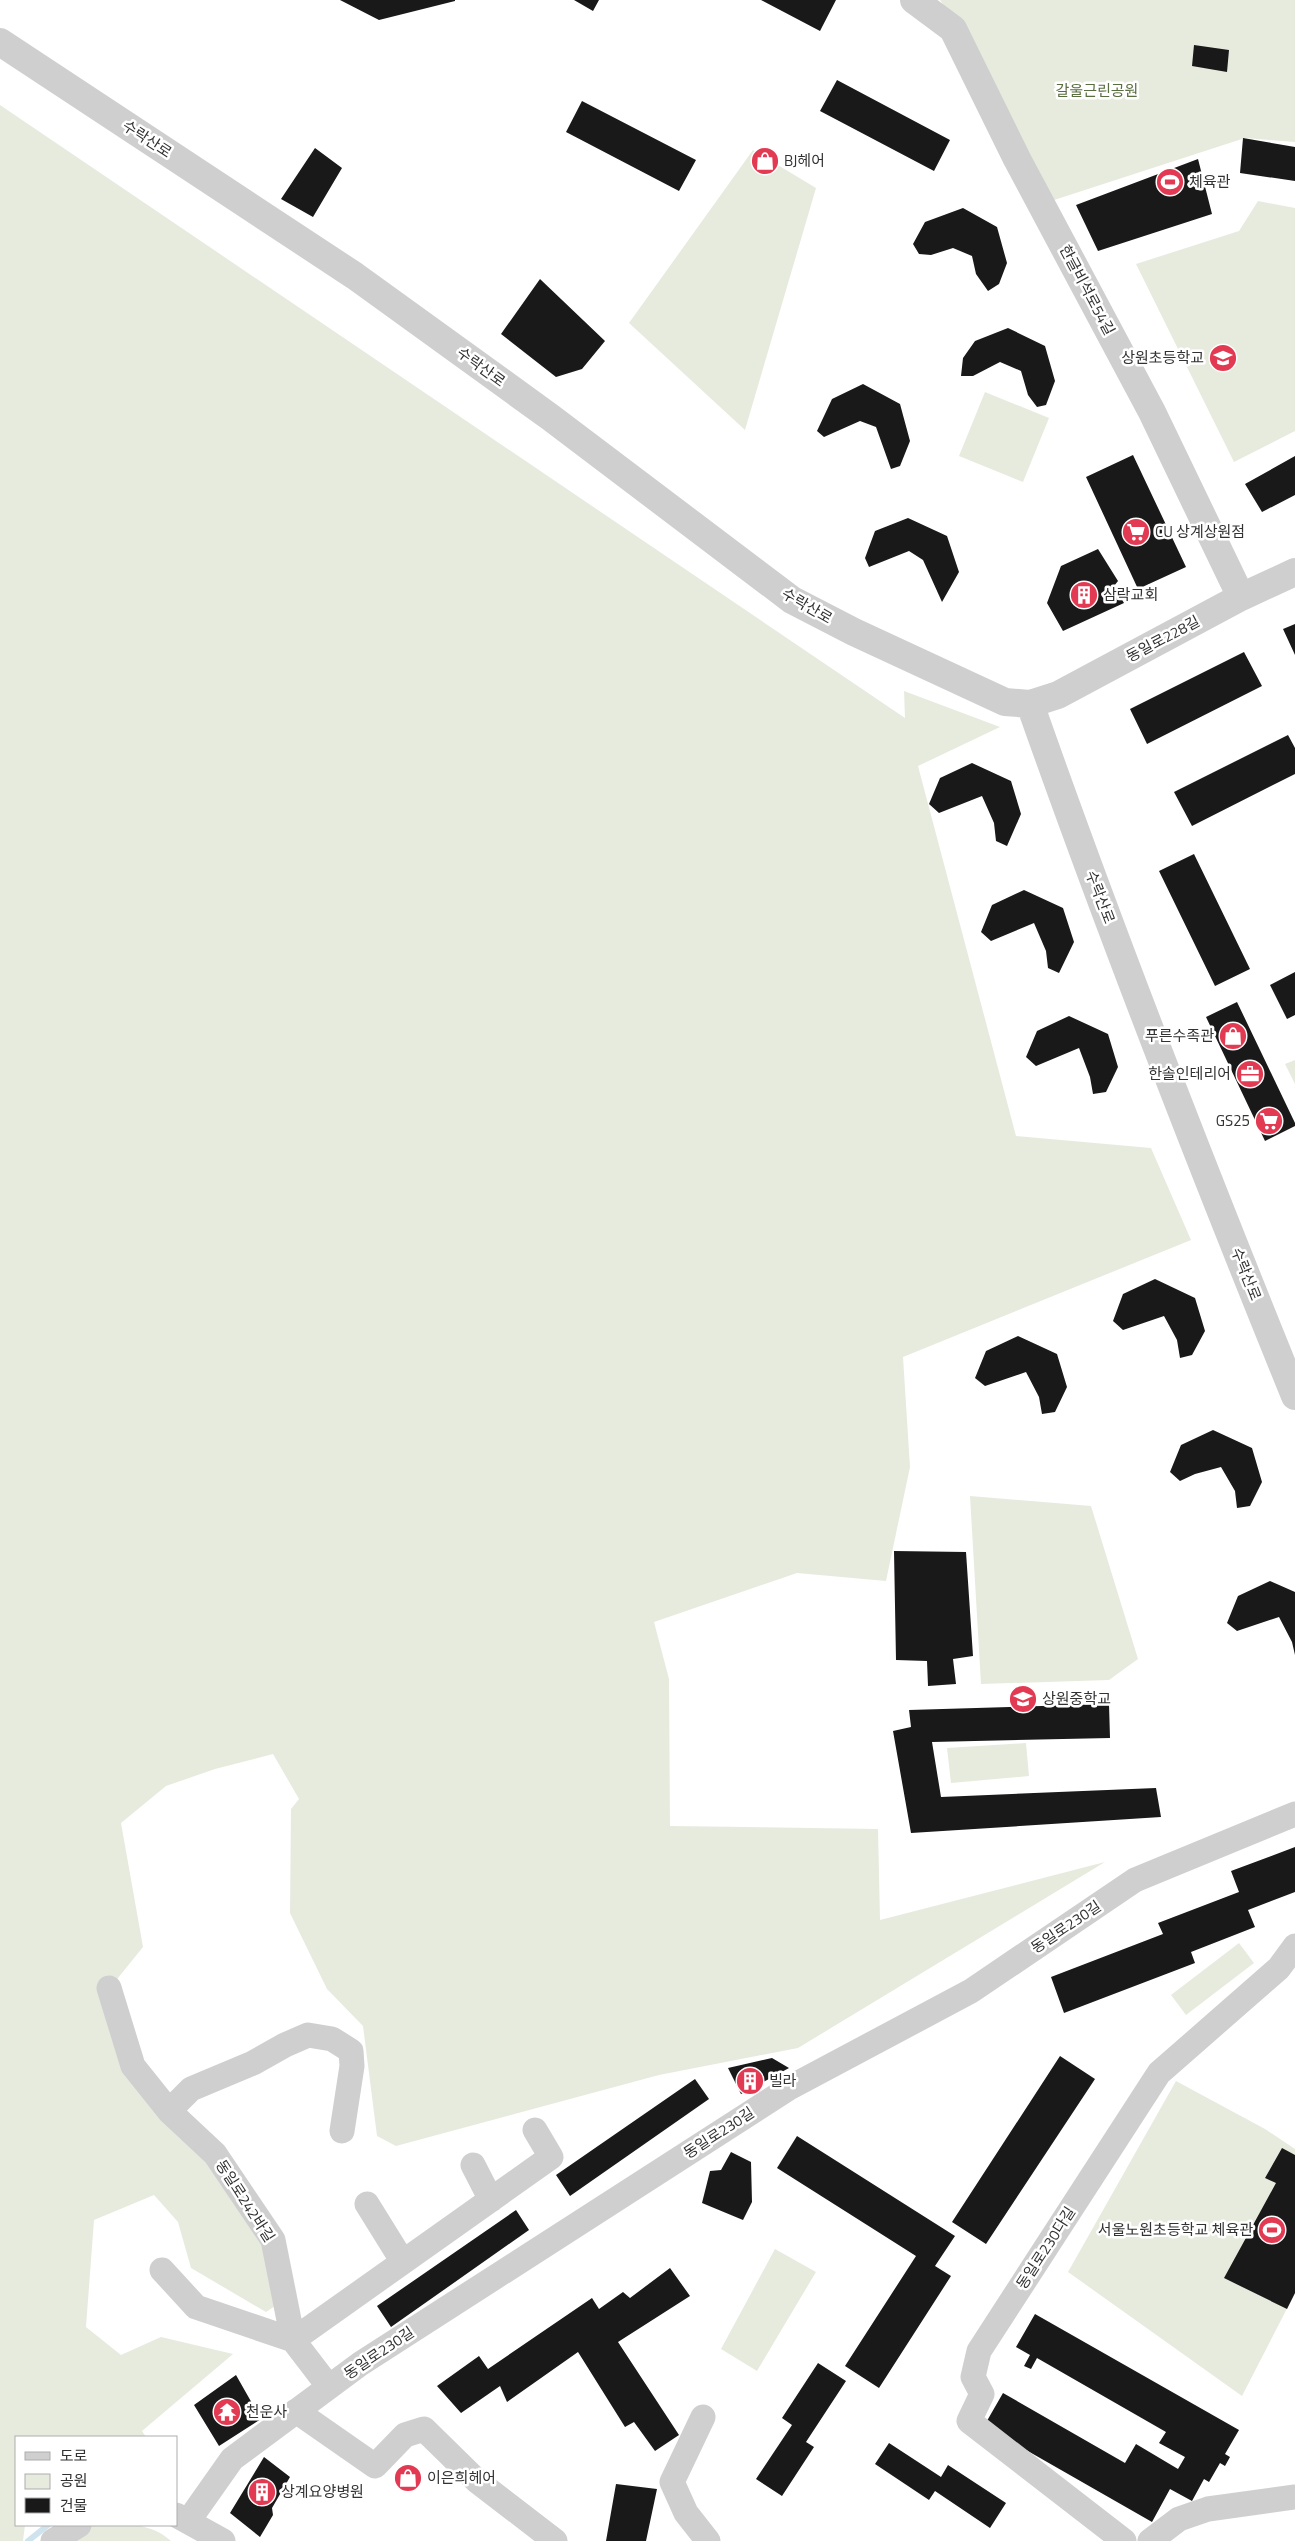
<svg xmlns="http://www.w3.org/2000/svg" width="1295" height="2541" font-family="'Titillium Web','Noto Sans KR',sans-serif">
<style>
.green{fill:#e6ebde}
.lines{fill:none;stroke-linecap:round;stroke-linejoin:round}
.stream{stroke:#cee3ed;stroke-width:6}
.building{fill:#191919}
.minor{stroke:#cfcfcf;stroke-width:25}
.tertiary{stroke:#cfcfcf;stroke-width:28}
.labels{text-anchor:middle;stroke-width:5;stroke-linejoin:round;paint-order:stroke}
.park-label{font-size:15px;fill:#596e3f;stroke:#fff}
.street-label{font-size:15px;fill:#323232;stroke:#fff}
.poi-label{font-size:15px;fill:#323232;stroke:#fff;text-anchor:start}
</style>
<rect width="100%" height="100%" fill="#fff"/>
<path class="green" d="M940,0h355v142l-50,-4 -194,63 -77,-152z
M0,105l905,613 -1,-27 96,36 -82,39 98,370 135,12 40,92 -288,117 7,110 -24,114 -89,-8 -143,49 15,57 1,147 208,3 2,91 225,-58 -307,186 -139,27 -263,71 -19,-10 -14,-110 -36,-37 -37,-76 1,-104 8,-10 -26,-45 -58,15 -49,17 -45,37 22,124 -34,42 38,109 79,79 67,117 -27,18 -75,-44 -13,-46 -24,-27 -60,25 -8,107 35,28 40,-18 72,17 -91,77 4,6h-130v88h9l-2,16h-23z
M753,150l63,38 -71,242 -116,-107z
M1258,201l37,7v223l-61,31 -98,-198 103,-33z
M985,392l64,26 -26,64 -64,-26z
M1295,1060v24l-10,-20z
M970,1496l121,10 47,153 -29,21 -128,4z
M1026,1743l3,33 -78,7 -4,-35z
M1239,1943l15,20 -68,52 -15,-20z
M1176,2081l89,48 30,20v144l-53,103 -174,-124z
M775,2249l41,23 -59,99 -36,-22z
M79,2525c32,0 67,-7 92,16h-118z"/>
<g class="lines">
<path class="stream" d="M28,2541l20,-16"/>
</g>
<path class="building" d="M340,0h115v1l-76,19z
M574,0h25l-6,11z
M761,0h75l-16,31z
M1194,45l35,5 -2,22 -35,-6z
M837,80l113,60 -16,31 -114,-60z
M582,101l114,59 -17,31 -113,-59z
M1243,138l52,9v34l-55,-8z
M315,148l27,20 -29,49 -32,-18z
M1198,159l14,55 -114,37 -22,-46z
M963,208l34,19 10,36 -8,21 -11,7 -12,-17 -4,-18 -19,-8 -22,7 -12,-1 -6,-10 12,-22z
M540,279l65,62 -23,28 -26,8 -55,-43z
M1008,328l37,18 10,35 -9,24 -9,2 -9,-12 -7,-24 -21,-9 -27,14h-12l2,-18 12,-17z
M863,384l37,20 10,37 -10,25 -9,3 -15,-42 -16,-6 -36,16 -7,-6 15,-32z
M1133,455l53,112 -48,22 -52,-112z
M1295,456v39l-33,17 -17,-28z
M908,518l39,18 12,36 -17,30 -19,-42 -14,-9 -40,16 -4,-9 10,-27z
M1098,549l20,32 -4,5 10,17 -61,28 -16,-28 14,-37z
M1295,624v31l-12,-26z
M1244,652l18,34 -115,58 -17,-35z
M1288,735l7,13v26l-103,52 -18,-34z
M972,763l39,18 10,33 -14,32 -11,-5 -2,-18 -12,-27 -43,17 -10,-9 11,-26z
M1194,854l56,115 -35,17 -56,-115z
M1024,890l39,18 11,34 -15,31 -11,-5 -2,-17 -12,-28 -43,18 -10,-9 11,-27z
M1295,972v43l-8,4 -17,-34z
M1237,1002l58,121v3l-30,15 -59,-124z
M1069,1016l39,18 10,33 -12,25 -13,2 -3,-17 -11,-29 -43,18 -10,-9 11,-26z
M1155,1279l40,19 10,33 -13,24 -12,3 -3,-18 -13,-24 -41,14 -10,-9 10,-27z
M1018,1336l39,18 10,33 -12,25 -13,2 -3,-17 -13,-25 -41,14 -10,-8 11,-27z
M1213,1430l39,18 10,34 -12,24 -13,2 -2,-17 -14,-24 -26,7 -15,7 -10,-9 11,-27z
M894,1551l72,1 7,104 -20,3 3,25 -28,2 -1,-25 -31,-1z
M1270,1581l25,11v63l-3,-13 -13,-25 -42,14 -10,-8 11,-27z
M1109,1704l1,34 -178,4 9,55 215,-9 5,29 -250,16 -18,-102 18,-4 -2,-17z
M1295,1847v45l-47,18 7,17 -64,25 4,11 -131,50 -13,-36 112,-43 -5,-11 81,-31 -8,-21z
M1060,2056l35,23 -109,165 -34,-22z
M772,2058l17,10 -48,26 -13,-26z
M695,2079l14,20 -139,97 -14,-21z
M797,2136l158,100 -20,30 16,10 -72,112 -34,-22 71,-110 -139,-88z
M1282,2148l13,7v138l-8,16 -63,-31 52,-95 -11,-5z
M731,2152l20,10 1,40 -9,18 -41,-17 8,-32 11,-1z
M516,2210l13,20 -138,97 -14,-21z
M670,2268l20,28 -72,46 61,93 -24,16 -21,-29 -9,5 -47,-75 -71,50 -7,-16 -39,27 -24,-27 42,-30 9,13 104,-71 7,11 24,-17 7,6z
M1035,2314l204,116 -14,24 5,3 -5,9 -5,-3 -11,19 -5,-3 -12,22 -22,-12 -18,33 -168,-96 19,-33 122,70 11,-19 42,25 7,-12 -26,-14 7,-11 -129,-74 -6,11 -7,-3 6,-11 -14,-8z
M818,2363l28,18 -40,61 8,5 -32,49 -26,-17 36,-54 -10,-7z
M236,2375l25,44 -42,27 -25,-41z
M889,2443l52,34 7,-12 58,38 -16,25 -55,-37 -6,9 -54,-36z
M264,2457l26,20 -18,31 1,7 -13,22 -30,-24z
M616,2484l41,5 -11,52h-40z"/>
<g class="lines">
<path class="minor" d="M109,1988l24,78 36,45 46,43 58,86 20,100 36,47
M169,2111l22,-22 62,-26 32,-18 23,-10 24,4 19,12 1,15 -10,65
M473,2165l18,35
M367,2204l36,58
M162,2270l34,37 97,33 258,-183 -16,-27
M296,2411l79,55 30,-31 19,-6 53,52 78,60
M703,2417l-31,65 14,31 22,28
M176,2515l47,26
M189,2520l43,-61 128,-95 429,-276 182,-97 164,-111 160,-66
M53,2541l26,-16
M1124,2541l-155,-120 13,-27 -9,-17 6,-26 180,-278 120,-105 16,-22
M1150,2541l29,-22 29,-10 87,-12"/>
<path class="tertiary" d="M914,0l39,29 64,130 135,253 89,185
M0,42l355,234 195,141 242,183 62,32 151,70 25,2 28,-9 183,-98 54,-25
M1030,704c82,233 172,463 265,692"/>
</g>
<defs>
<symbol id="shop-disc" viewBox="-11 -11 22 22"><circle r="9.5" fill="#e33a53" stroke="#fff"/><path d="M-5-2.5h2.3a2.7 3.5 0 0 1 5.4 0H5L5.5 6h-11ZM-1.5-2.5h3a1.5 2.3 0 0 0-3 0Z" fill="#fff"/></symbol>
<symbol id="stadium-disc" viewBox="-11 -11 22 22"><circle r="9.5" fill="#e33a53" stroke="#fff"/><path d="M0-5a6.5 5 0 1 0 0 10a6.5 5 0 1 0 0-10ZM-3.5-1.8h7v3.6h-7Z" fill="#fff"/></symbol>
<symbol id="school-disc" viewBox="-11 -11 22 22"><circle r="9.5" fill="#e33a53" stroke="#fff"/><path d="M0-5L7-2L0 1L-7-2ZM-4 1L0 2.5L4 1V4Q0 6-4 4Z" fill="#fff"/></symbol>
<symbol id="supermarket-disc" viewBox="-11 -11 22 22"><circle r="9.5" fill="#e33a53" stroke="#fff"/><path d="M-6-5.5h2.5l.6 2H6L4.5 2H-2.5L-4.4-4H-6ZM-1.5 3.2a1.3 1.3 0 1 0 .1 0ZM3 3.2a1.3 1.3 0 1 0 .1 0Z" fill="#fff"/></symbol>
<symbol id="building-disc" viewBox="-11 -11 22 22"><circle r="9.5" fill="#e33a53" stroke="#fff"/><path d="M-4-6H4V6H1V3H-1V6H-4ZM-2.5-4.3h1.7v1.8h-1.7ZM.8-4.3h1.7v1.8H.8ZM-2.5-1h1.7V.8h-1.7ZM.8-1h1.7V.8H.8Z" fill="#fff"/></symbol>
<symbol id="office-disc" viewBox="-11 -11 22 22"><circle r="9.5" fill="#e33a53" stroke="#fff"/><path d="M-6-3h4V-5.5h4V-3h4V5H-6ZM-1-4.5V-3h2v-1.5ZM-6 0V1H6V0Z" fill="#fff"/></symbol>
<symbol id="temple-disc" viewBox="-11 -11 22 22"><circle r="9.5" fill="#e33a53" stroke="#fff"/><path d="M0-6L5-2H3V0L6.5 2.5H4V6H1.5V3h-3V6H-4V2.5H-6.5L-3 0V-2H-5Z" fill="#fff"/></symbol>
</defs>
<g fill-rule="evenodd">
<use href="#shop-disc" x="749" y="145" width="32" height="32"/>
<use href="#stadium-disc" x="1154" y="166" width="32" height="32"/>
<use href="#school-disc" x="1207" y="342" width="32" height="32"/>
<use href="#supermarket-disc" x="1120" y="516" width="32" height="32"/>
<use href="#building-disc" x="1068" y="579" width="32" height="32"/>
<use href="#shop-disc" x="1217" y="1020" width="32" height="32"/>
<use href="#office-disc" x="1234" y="1058" width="32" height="32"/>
<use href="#supermarket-disc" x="1253" y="1105" width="32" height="32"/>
<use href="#school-disc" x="1007" y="1683" width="32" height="32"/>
<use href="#building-disc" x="734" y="2065" width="32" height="32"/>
<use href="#stadium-disc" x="1256" y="2214" width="32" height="32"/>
<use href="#temple-disc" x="211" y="2396" width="32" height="32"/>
<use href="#shop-disc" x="392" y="2462" width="32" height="32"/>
<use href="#building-disc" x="246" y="2476" width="32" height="32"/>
</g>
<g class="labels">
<g class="park-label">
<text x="1097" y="96">갈울근린공원</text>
</g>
<g class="street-label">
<text transform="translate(147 139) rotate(33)" y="5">수락산로</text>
<text transform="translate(1087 290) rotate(62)" y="5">한글비석로54길</text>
<text transform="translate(481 367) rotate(36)" y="5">수락산로</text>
<text transform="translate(807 606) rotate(30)" y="5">수락산로</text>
<text transform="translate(1163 639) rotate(-28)" y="5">동일로228길</text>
<text transform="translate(1100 897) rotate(69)" y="5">수락산로</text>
<text transform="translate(1246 1274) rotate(68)" y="5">수락산로</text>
<text transform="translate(1066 1927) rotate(-34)" y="5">동일로230길</text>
<text transform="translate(719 2133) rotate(-33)" y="5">동일로230길</text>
<text transform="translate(245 2201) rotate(57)" y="5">동일로242바길</text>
<text transform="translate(1046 2248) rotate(-57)" y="5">동일로230다길</text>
<text transform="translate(379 2353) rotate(-34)" y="5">동일로230길</text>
</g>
<g class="poi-label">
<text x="784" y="166">BJ헤어</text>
<text x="1189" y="187">체육관</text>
<text x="1204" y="363" text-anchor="end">상원초등학교</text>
<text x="1155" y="537">CU 상계상원점</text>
<text x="1103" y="600">삼락교회</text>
<text x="1214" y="1041" text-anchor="end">푸른수족관</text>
<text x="1231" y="1079" text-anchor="end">한솔인테리어</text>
<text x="1250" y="1126" text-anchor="end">GS25</text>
<text x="1042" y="1704">상원중학교</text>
<text x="769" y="2086">빌라</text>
<text x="1253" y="2235" text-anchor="end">서울노원초등학교 체육관</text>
<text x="246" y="2417">천운사</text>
<text x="427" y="2483">이은희헤어</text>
<text x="281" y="2497">상계요양병원</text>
</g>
</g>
<rect x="15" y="2436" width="162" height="90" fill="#ffffff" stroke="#adadad"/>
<rect x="25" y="2452" width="25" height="8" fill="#cfcfcf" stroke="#adadad"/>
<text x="60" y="2461" font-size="15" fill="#323232">도로</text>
<rect x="25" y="2474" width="25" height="15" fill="#e6ebde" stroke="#adadad"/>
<text x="60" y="2486" font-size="15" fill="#323232">공원</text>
<rect x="25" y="2498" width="25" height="15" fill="#191919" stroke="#adadad"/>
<text x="60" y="2511" font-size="15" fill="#323232">건물</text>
</svg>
